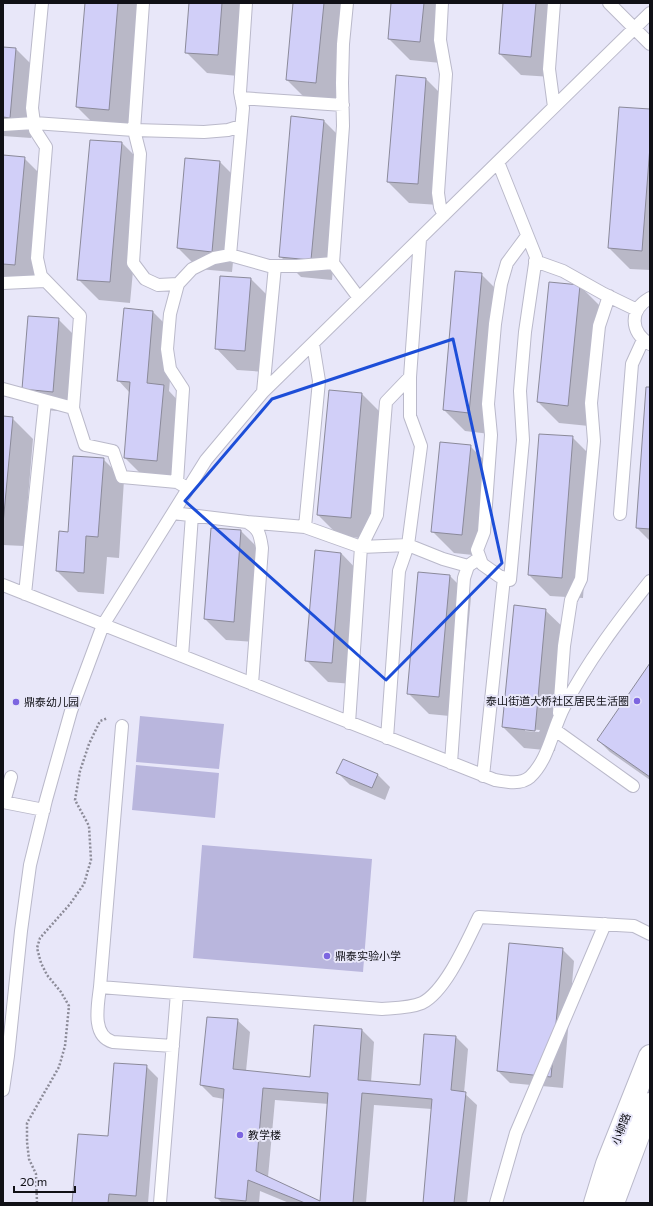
<svg xmlns="http://www.w3.org/2000/svg" width="653" height="1206" font-family="Commissioner,'Noto Sans SC',sans-serif">
<style>
.green{fill:#b9b6dd}
.shadow{fill:#0003;fill-rule:evenodd}
.building{fill:#d1cff8;stroke:#8b8a9a;fill-rule:evenodd}
.lines{fill:none;stroke-linecap:round;stroke-linejoin:round}
.service-casing{stroke:#bab9ca;stroke-width:14}
.tertiary-casing{stroke:#bab9ca;stroke-width:24}
.path{stroke:#8c8b98;stroke-width:2.5;stroke-dasharray:2 2;stroke-linecap:butt}
.service{stroke:#fff;stroke-width:12}
.tertiary{stroke:#fff;stroke-width:22}
.marked{fill:none;stroke:#1d4ed8;stroke-width:3;stroke-linejoin:round}
.poi-dot{fill:#7c65e0;stroke:#e8e7f9;stroke-width:1.5}
.labels{text-anchor:middle;stroke-width:4;stroke-linejoin:round;paint-order:stroke}
.poi-label{font-size:11px;fill:#101016;stroke:#e8e7f9;text-anchor:start}
.street-label{font-size:11px;fill:#101016;stroke:#e8e7f9}
</style>
<rect width="100%" height="100%" fill="#e8e7f9"/>
<path class="green" d="M140,716l84,8 -5,45 -83,-7z
M136,765l83,8 -4,45 -83,-8z
M202,845l170,14 -9,113 -170,-14z"/>
<path class="shadow" d="M86,3h55l-12,128 -31,-3 -21,-21z
M190,3h55l-7,73 -31,-3 -21,-21z
M294,3h52l-9,101 -29,-3 -21,-21z
M392,3h55l-6,60 -31,-3 -21,-21z
M504,3h54l-6,74 -31,-2 -21,-21z
M3,48l13,1 21,21 -6,68 -28,-2z
M397,76l29,3 21,21 -8,105 -30,-2 -21,-21z
M650,110v160l-20,-1 -21,-21z
M324,121l21,21 -13,138 -31,-3 -21,-21z
M122,143l21,21 -13,139 -31,-3 -21,-21z
M3,156l21,2 21,21 -9,107 -33,-8z
M220,162l21,21 -9,89 -33,-3 -21,-21z
M481,274l21,21 -12,139 -25,-3 -21,-21z
M251,279l21,21 -6,72 -29,-2 -21,-22z
M580,286l21,21 -12,119 -30,-3 -21,-21z
M153,312l21,21 -5,58 15,16 -6,75 -32,-3 -21,-21 5,-65 -12,-13z
M58,319l21,21 -6,72 -29,-2 -21,-21z
M650,388v153l-13,-13z
M362,394l21,21 -12,124 -32,-3 -21,-21z
M3,417l9,1 21,21 -9,107 -21,-1z
M572,437l21,21 -10,140 -33,-2 -21,-21z
M470,446l21,21 -9,89 -28,-3 -21,-21z
M103,459l21,21 -5,78 -12,-1 -3,37 -26,-2 -21,-21 12,-38z
M241,531l21,21 -7,90 -29,-2 -21,-21z
M341,553l21,22 -9,109 -25,-2 -21,-21z
M419,573l31,3 21,21 -11,120 -31,-3 -21,-21z
M545,610l22,21 -12,120 -31,-3 -21,-21zM525,729l15,1 -1,2 -14,-1z
M650,664v116l-40,-28 -12,-12z
M343,760l35,15 12,12 -5,13 -35,-15 -12,-12z
M509,944l53,5 12,12 -11,127 -53,-5 -12,-12z
M237,1020l13,12 -4,39 65,7 51,-48 12,12 -3,40 50,4 35,-49 12,12 -4,44 13,12 -10,98h-43l8,-94 -58,-4 -8,98h-77l-29,-12 -1,12h-37l-6,-6 8,-98 -11,-2 -12,-12zM275,1100l54,4 -8,99 -53,-26z
M146,1066l12,12 -10,125h-75z"/>
<path class="building" d="M85,3h33l-9,107 -33,-3z
M189,3h33l-4,52 -33,-2z
M293,3h31l-8,80 -30,-3z
M391,3h33l-4,39 -32,-3z
M503,3h33l-5,54 -32,-3z
M3,47l13,1 -6,70 -7,-1z
M396,75l30,3 -8,106 -31,-2z
M619,107l31,2v37l-8,105 -34,-3z
M291,116l33,4 -13,140 -32,-3z
M90,140l32,2 -12,140 -33,-2z
M3,155l22,2 -10,108 -12,-1z
M185,158l35,3 -8,91 -35,-4z
M455,271l27,2 -13,140 -26,-3z
M220,276l31,2 -6,73 -30,-2z
M549,282l31,3 -12,121 -31,-4z
M124,308l29,3 -6,72 17,2 -7,76 -33,-3 6,-76 -13,-1z
M28,316l31,2 -6,74 -31,-3z
M646,387h4v142l-14,-1z
M329,390l33,3 -11,125 -34,-3z
M3,416l10,1 -10,107z
M539,434l34,2 -11,142 -34,-3z
M440,442l31,3 -9,90 -31,-3z
M73,456l31,2 -6,79 -12,-1 -2,37 -28,-2 3,-40 9,1z
M211,528l30,2 -7,92 -30,-3z
M315,550l26,3 -9,110 -27,-2z
M418,572l32,3 -11,122 -32,-3z
M514,605l32,4 -11,122 -33,-4z
M650,663v114l-53,-37z
M343,759l35,15 -6,14 -36,-15z
M509,943l54,5 -12,129 -54,-6z
M207,1017l31,2 -5,50 77,8 4,-52 48,4 -4,51 62,5 4,-51 32,2 -5,54 15,2 -12,111h-31l9,-104 -70,-6 -9,110h-48l-57,-23 -2,21 -31,-3 9,-109 -24,-4zM263,1088l65,5 -8,108 -64,-30z
M114,1063l33,2 -11,131 -27,-2 -1,9h-36l6,-69 30,2z"/>
<g class="lines">
<defs>
<path id="service" d="M42,3l-10,105 3,22 11,17 -9,111 4,18 39,40 -7,92
M143,3l-9,127 6,24 -7,109 12,16 13,6 20,-1
M347,3l-4,41 -1,39 1,43 -10,137 26,35
M442,3l-2,37 6,34 -8,119 2,14 4,8
M609,3l41,41
M241,98l102,7
M554,107l-5,-38 5,-66
M3,125l31,-2 100,7 70,2 24,-2 13,-4
M498,162l38,95 -11,75 -5,59 3,49 -13,140 -11,-4 -17,-12 -5,-14 7,-18 7,-97 -3,-31 7,-80 6,-40 6,-21 20,-27
M420,239l-10,138 -24,25 -9,113 -16,32 47,-2 35,14 25,7
M230,255l13,-147 -3,-16 6,-89
M535,261l28,10 41,23 33,16
M3,283l42,-2
M650,298c-21,12 -20,34 0,46
M3,389l70,19 12,37 28,6 9,26 55,5 7,4
M263,392l12,-126
M177,482l6,-93 -13,-20 -3,-20 3,-35 8,-30 14,-15 22,-11 16,-3 39,11h28l36,-3
M173,513l74,9c12,7 13,12 15,26l-10,136
M620,514l12,-150 11,-24
M247,522l58,5 56,20 -12,176
M305,527l14,-146 -6,-37
M3,585l492,195c11,2 26,5 35,-3 19,-18 22,-47 34,-70 23,-45 55,-87 86,-126
M25,594l20,-193
M182,656l10,-141
M559,713l5,-67 7,-46 10,-21 13,-138 -3,-38 8,-77 10,-30
M122,726l-22,261 282,22c13,-1 28,-1 40,-6 24,-12 45,-62 57,-86l155,9 16,8
M555,730l78,56
M387,738l12,-167 9,-26 13,-99 -11,-30v-39
M451,763l13,-185 4,-12 7,-5
M483,776l21,-198
M3,802l41,8
M4,802l7,-25
M100,987c-2,17 -9,49 13,55l60,4
M3,1090l5,-34 13,-125 9,-66 16,-65 25,-89 32,-86 103,-165 57,-68 387,-379
M160,1203l17,-210
M496,1203l20,-70 89,-209"/>
<path id="tertiary" d="M595,1203l12,-39 43,-108
M613,1203l37,-99"/>
</defs>
<use href="#service" class="service-casing"/>
<use href="#tertiary" class="tertiary-casing"/>
<path class="path" d="M37,1203l-1,-29 -7,-15 -2,-17v-19l32,-56 6,-21 4,-40 -8,-14 -14,-17 -6,-12 -4,-15 3,-10 30,-34 14,-20 7,-24 -2,-34 -14,-26 5,-29 9,-27 11,-23 8,-3"/>
<use href="#service" class="service"/>
<use href="#tertiary" class="tertiary"/>
</g>
<path class="marked" d="M453,339l49,224 -116,117 -201,-179 87,-102z"/>
<g class="poi-dot">
<circle cx="637" cy="701" r="4"/>
<circle cx="16" cy="702" r="4"/>
<circle cx="327" cy="956" r="4"/>
<circle cx="240" cy="1135" r="4"/>
</g>
<g class="labels">
<g class="poi-label">
<text x="629" y="705" text-anchor="end">泰山街道大桥社区居民生活圈</text>
<text x="24" y="706">鼎泰幼儿园</text>
<text x="335" y="960">鼎泰实验小学</text>
<text x="248" y="1139">教学楼</text>
</g>
<g class="street-label">
<text transform="translate(621 1129) rotate(-69)" y="4">小柳路</text>
</g>
</g>
<rect width="653" height="1206" fill="none" stroke="#101016" stroke-width="8"/>
<path d="M14 1186v6h61v-6" fill="none" stroke="#101016" stroke-width="2"/>
<text x="20" y="1186" font-size="12" fill="#101016" stroke="#e8e7f9" stroke-width="3" paint-order="stroke">20 m</text>
</svg>
